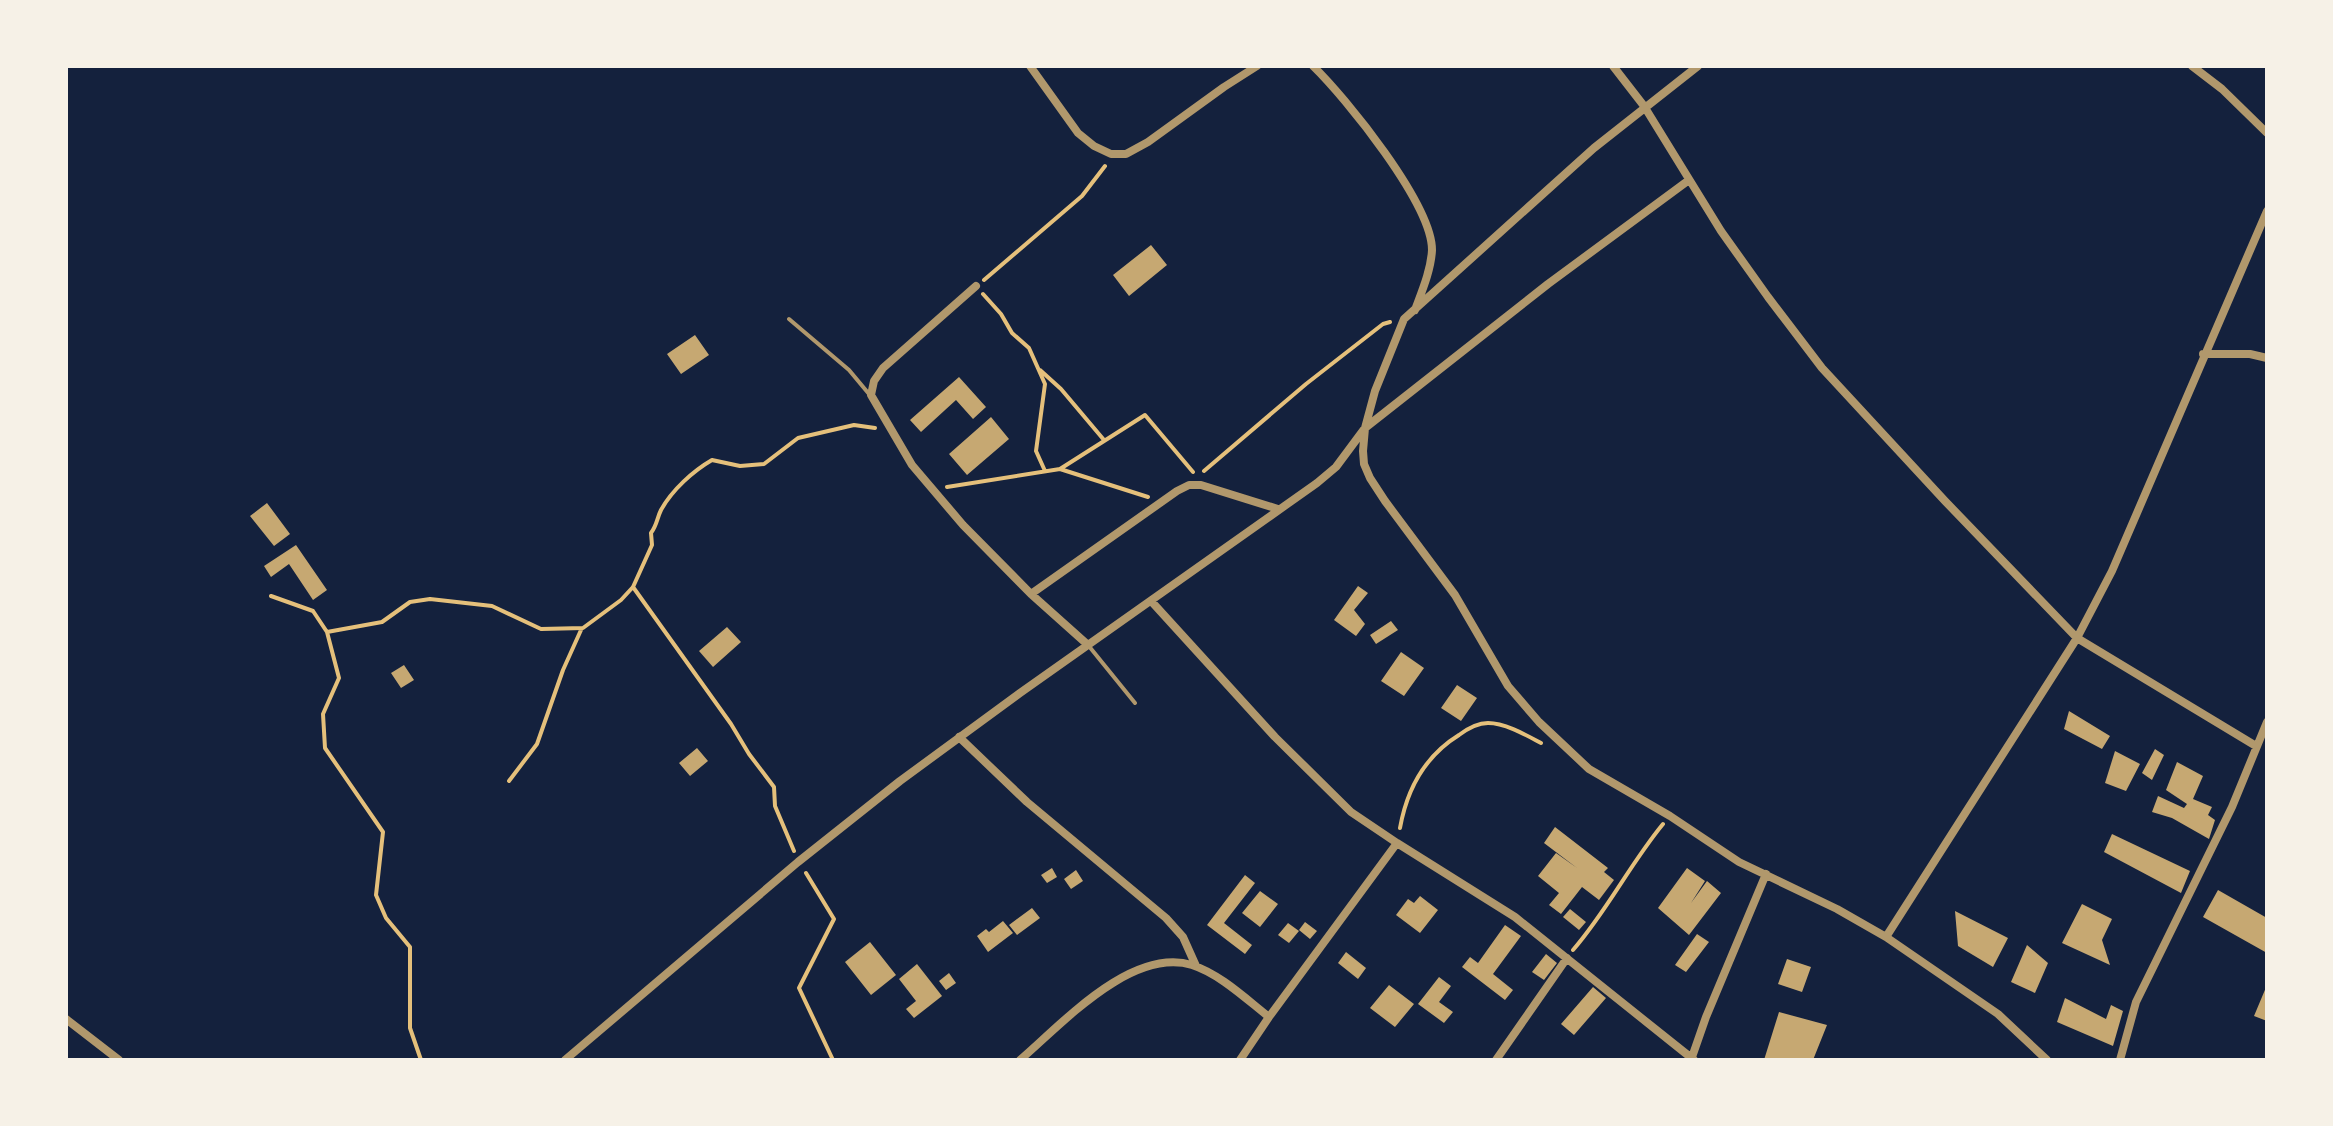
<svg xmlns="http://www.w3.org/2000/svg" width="2333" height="1126" font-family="'Zilla Slab',serif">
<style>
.building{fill:#c6a872}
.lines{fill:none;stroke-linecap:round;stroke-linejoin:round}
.path{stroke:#e5c07b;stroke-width:4}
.service{stroke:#b1986c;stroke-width:4}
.minor{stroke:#b1986c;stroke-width:8}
</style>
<rect width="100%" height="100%" fill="#14213d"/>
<path class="building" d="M1151,245l16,20 -38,31 -16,-21z
M695,335l14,20 -28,19 -14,-20z
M959,377l27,30 -13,12 -17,-19 -35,32 -11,-12z
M991,417l18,22 -42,36 -18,-21z
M267,503l23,31 -16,12 -24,-30z
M296,545l31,45 -14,10 -24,-36 -18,13 -7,-11z
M1358,586l10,7 -14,17 11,14 -9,12 -22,-16z
M1391,621l7,9 -22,14 -6,-9z
M727,627l14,15 -28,25 -14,-16z
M1401,652l23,16 -20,28 -23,-15z
M404,665l10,15 -13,8 -10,-15z
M1457,685l20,13 -16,23 -20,-13z
M2069,711l41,25 -8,13 -38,-20z
M697,748l11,13 -18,15 -11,-13z
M2155,749l9,6 -12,25 -10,-7z
M2115,751l25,13 -14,27 -21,-8z
M2177,762l26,14 -10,23 19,8 -4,8 7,5 -6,19 -37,-21 -20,-6 6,-16 26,12 3,-4 -21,-14z
M1555,827l53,41 -4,4 10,8 -15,20 -17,-13 -21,27 -12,-9 10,-12 -21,-17 18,-23 21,15 -33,-25z
M2112,834l78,37 -9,22 -77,-41z
M1052,868l5,9 -10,6 -6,-8z
M1687,868l18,13 -14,22 16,-22 14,12 -32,42 -31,-27z
M1076,870l7,11 -12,8 -7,-10z
M1245,875l10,8 -31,40 28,22 -7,9 -38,-29z
M2218,890l49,28v35l-64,-36z
M1260,891l18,13 -18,23 -18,-14z
M1420,896l18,14 -18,23 -24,-18 12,-16 6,4z
M2082,904l30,15 -10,21 8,25 -48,-22z
M1032,908l8,10 -23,17 -8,-10z
M1570,909l16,13 -7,8 -16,-13z
M1955,911l53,27 -15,29 -35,-21z
M1003,921l10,12 -25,19 -11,-16 9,-7 3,3z
M1305,922l12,9 -7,8 -11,-9z
M1288,923l11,8 -10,12 -11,-8z
M1505,925l16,11 -28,38 20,16 -8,10 -43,-33 8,-10 8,6z
M1697,934l12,8 -23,30 -11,-7z
M870,942l26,33 -25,20 -26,-33z
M2027,945l21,18 -13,30 -24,-11z
M1346,952l20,16 -8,11 -20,-16z
M1546,954l11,9 -13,17 -12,-8z
M1787,959l24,8 -9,25 -24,-8z
M917,964l25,32 -28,22 -8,-9 10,-8 -17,-22z
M949,973l7,10 -10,7 -7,-9z
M1439,977l12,9 -12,16 14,10 -9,11 -26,-19z
M1389,985l25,19 -19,23 -25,-19z
M2267,985v36l-13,-5z
M1593,987l13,11 -32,37 -13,-11z
M2065,998l41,21 5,-14 12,6 -10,35 -56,-24z
M1779,1012l48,13 -14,35h-49z"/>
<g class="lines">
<path class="path" d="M984,280l98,-84 23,-30
M983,294l18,20 11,19 17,15 16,36 -9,67 9,20
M1040,370l21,19 43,51
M1060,469l85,-54 48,57
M1204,471l102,-87 77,-60 7,-2
M947,487l113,-18 88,28
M633,587l98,137 18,30 25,33 1,19 19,45
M271,596l42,15 14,21 12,46 -16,36 2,34 58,84 -7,63 10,23 24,29v81l11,32
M327,632l55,-10 28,-20 20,-3 62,7 49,23 42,-1 38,-28 12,-13 19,-42 -1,-12c6,-8 6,-15 10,-23 11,-20 32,-39 51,-50l28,6 24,-2 34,-26 56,-13 21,3
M509,781l28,-37 26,-74 18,-40
M1400,828c7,-39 25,-72 59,-93 8,-6 18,-12 29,-12 17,0 38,12 53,20
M806,873l28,46 -35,69 34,72
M1573,950c34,-39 57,-86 90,-126"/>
<path class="service" d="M789,319l60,51 20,24
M1088,645l47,58"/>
<path class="minor" d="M1030,66l48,67 16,13 17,8h15l22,-12 76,-55 33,-21
M1313,66c33,32 119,138 119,184 -1,20 -10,41 -17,60
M1613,66l31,40 77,125 47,66 54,71 123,133 132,137 179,108
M1698,66l-104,82 -190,171 -29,72 -10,37 -2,23 1,13 6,14 15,23 70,94 53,91 31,36 50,47 81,47 69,46 98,47 49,28 112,77 49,46
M2192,66l30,23 45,44
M976,286l-93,82 -9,13 -3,14 41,70 51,60 68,69 57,51
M2203,354h47l17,4
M1031,594l146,-103 12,-6h12l77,24
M1152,602l123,135 76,75 46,31 118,74 179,143
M959,737l68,65 139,116 17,19 13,29
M1886,937l191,-299 35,-67 155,-360
M66,1019l53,41
M565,1060l233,-198 102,-81 120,-88 297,-210 19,-16 29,-39 183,-144 141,-104
M1020,1060c42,-36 111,-113 172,-95 28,9 54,34 77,52
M1240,1060l29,-43 128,-174
M1496,1060l71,-102
M1691,1060l15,-43 60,-143
M2120,1060l16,-58 96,-195 35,-85"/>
</g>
<rect width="2333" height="1126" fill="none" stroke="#f6f1e7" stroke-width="136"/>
</svg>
